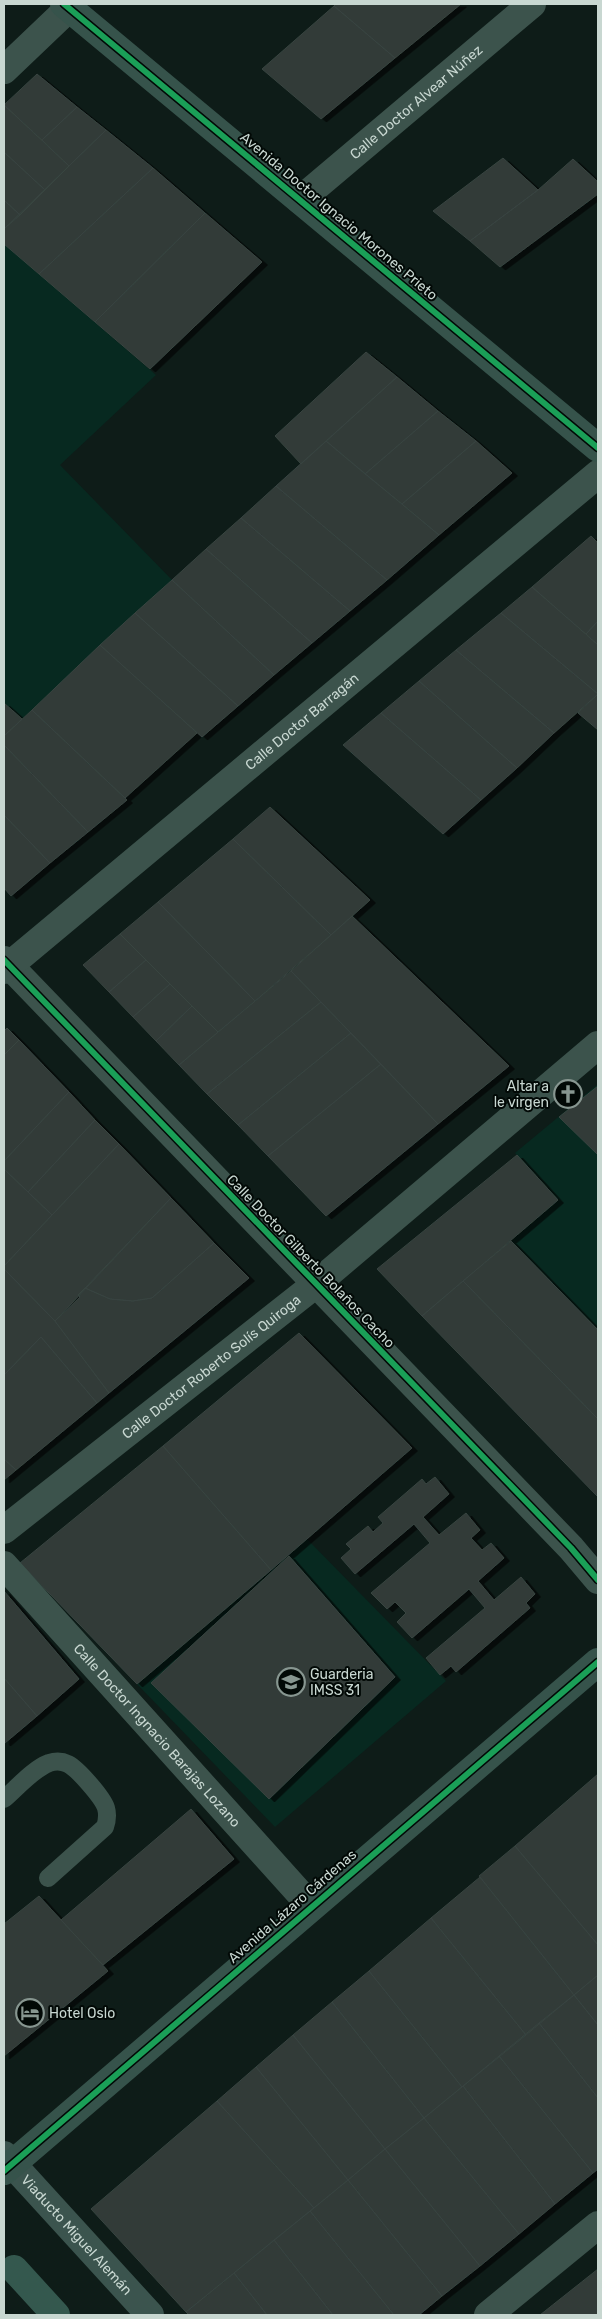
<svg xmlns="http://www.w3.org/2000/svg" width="602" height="2319" font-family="Rubik,sans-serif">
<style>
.built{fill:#072920}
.building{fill:#303b38;stroke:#384440;filter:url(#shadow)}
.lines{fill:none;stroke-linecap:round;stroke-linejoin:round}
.service{stroke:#3c534c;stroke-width:18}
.minor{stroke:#3c534c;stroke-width:28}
.secondary{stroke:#3b544e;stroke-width:28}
.primary{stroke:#36534b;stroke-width:28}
.motorway{stroke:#34584e;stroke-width:28}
.cycleway-casing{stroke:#020906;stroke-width:9}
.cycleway{stroke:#1a9f57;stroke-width:6}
.labels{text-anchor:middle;stroke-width:4;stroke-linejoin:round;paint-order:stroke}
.street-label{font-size:14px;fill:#c8d7d1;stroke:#020906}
.poi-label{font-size:14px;fill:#c8d7d1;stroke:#020906;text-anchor:start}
</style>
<defs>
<filter id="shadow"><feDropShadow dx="5.5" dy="3" stdDeviation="0" flood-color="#0009"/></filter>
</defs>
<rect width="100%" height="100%" fill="#0e1c18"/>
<path class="built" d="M4,244l152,131 -96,90 112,115 -150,139 -18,-16z
M598,1084v246l-87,-89 47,-41 -43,-47z
M307,1539l139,142 -171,146 -138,-143z"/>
<path class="building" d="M336,4h125l-66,54 -61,-52z
M334,6l61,52 -74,61 -59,-50z
M37,74l40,33 -35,33 -38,-35z
M4,105l65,61 -24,24 -41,-38z
M77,107l29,23 -37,36 -27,-26z
M106,130l47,38 -114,106 -35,-30v-15z
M4,152l41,38 -25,25 -16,-15z
M503,158l35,32 -68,51 -37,-30z
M573,159l25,23v12l-98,73 -30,-26 68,-51z
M153,168l52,45 -110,109 -56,-48z
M4,200l16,15 -16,14z
M205,213l57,49 -112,107 -55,-47z
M366,352l31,25 -96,87 -26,-28z
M397,377l41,34 -73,63 -39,-33z
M438,411l38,30 -74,63 -37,-30z
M326,441l113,94 -52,45 -111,-94z
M476,441l36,32 -73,62 -37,-31z
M276,486l111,94 -37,31 -109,-93z
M241,518l109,93 -38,32 -106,-94z
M591,536l7,7v78l-12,13 -54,-47z
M206,549l106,94 -38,32 -102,-95z
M172,580l102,95 -36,31 -103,-93z
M532,587l66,58v49l-97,-81z
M135,613l103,93 -36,31 -102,-92z
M501,613l97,81 -44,39 -98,-83z
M598,621v24l-12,-11z
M100,645l97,88 -72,65 -93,-88z
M456,650l98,83 -37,35 -98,-87z
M419,681l98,87 -36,32 -100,-87z
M598,694v36l-20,-17z
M4,703l18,16 -18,17z
M32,710l95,90 -39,32 -84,-87v-9z
M381,713l100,87 -38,34 -100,-89z
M4,745l84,87 -38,31 -46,-48z
M270,807l100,93 -39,35 -98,-96z
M4,815l46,48 -39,33 -7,-8z
M233,839l98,96 -76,66 -97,-99z
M158,902l97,99 -37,31 -98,-98z
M352,916l157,150 -71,58 -147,-153z
M120,934l26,26 -37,32 -26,-27z
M146,960l24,24 -37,33 -24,-25z
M291,971l30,31 -114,92 -28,-29z
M170,984l22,22 -36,35 -23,-24z
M321,1002l30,31 -113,92 -31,-31z
M192,1006l26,26 -39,33 -23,-24z
M7,1028l12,12 -15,15v-24z
M351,1033l30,31 -113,92 -30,-31z
M19,1040l50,52 -65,69v-106z
M381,1064l57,60 -112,92 -58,-60z
M598,1086v69l-39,-38z
M69,1092l26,28 -67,72 -24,-23v-8z
M95,1120l24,24 -67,71 -24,-23z
M119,1144l52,54 -116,123 -51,-52v-3z
M517,1155l41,45 -136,116 -45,-47z
M4,1169l48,46 -48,51z
M171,1198l43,45 -62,55 -19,3 -23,-2 -25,-11z
M511,1241l87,89v89l-135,-138z
M214,1243l35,35 -140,115 -54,-72 25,-24 -2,-2 7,-7 25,11 23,2 19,-3z
M4,1269l50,51 55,73 -12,10 -56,-66 -37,38z
M463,1281l135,138v78l-176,-181z
M299,1333l113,115 -141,122 -108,-124z
M41,1337l56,66 -81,67 -12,-11v-84z
M163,1446l108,124 -134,114 -117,-121z
M4,1459l12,11 -12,10z
M435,1477l14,17 -26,23 16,18 27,-22 14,17 -9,8 11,12 9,-7 13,15 -26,23 16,19 27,-23 14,17 -9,9 4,5 -74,64 -5,-6 -11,9 -14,-17 59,-50 -16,-19 -57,49 -15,-16 9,-9 -11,-11 -8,7 -16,-16 59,-50 -16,-19 -59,50 -14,-16 10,-9 -5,-5 22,-18 5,6 10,-9 -5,-6 44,-38 4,5z
M289,1556l106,121 -126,122 -118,-116z
M4,1591l75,88 -42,37 -33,-38z
M4,1678l33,38 -32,27 -1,-1z
M598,1774v171l-83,-99z
M191,1809l43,50 -131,106 -42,-45z
M515,1846l83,99v30l-24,20 -95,-119z
M480,1877l94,118 -48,40 -95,-117z
M39,1896l69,75 -104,85v-132z
M431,1918l95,117 -64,52 -93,-116z
M369,1971l93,116 -38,31 -92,-116z
M598,1975v50l-24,-30z
M574,1995l24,30v73l-59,-75z
M332,2002l92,116 -39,31 -92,-114z
M539,2023l59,75v71l-5,4 -94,-117z
M293,2035l92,114 -37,31 -92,-113z
M499,2056l94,117 -38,31 -92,-118z
M256,2067l92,113 -34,28 -97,-107z
M463,2086l92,118 -36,30 -95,-116z
M217,2101l97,107 -128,104 -95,-103z
M424,2118l95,116 -39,32 -95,-117z
M385,2149l95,117 -38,30 -94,-116z
M348,2180l94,116 -23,19h-25l-84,-104z
M310,2211l84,104h-61l-59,-75z
M274,2240l59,75h-66l-33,-42z
M598,2269v46h-58z
M234,2273l33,42h-78l-3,-3z"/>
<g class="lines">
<path class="service" d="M4,1799c13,-11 29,-30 45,-36 6,-2 13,-2 19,1 10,5 35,34 38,44 2,7 1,13 -1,19l-57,51"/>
<g class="minor">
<path d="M4,70l65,-62"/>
<path id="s1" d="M300,200l232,-196"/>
<path d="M4,960l567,588 27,32"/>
<path id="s2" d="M4,970l594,-496"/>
<path id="s3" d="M4,1530l312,-246 282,-239"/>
<path id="s4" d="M4,1565l307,341"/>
<path d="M488,2315l110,-90"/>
</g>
<path class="secondary" id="s5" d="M4,2155l146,160"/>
<path class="primary" d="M64,4l534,444
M4,2171l594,-509"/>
<path class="motorway" d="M14,2269l42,46"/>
<defs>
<path id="cycleway" d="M64,4l534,444
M4,960l567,588 27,32
M4,2171l594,-509"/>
</defs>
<use href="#cycleway" class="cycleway-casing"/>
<use href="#cycleway" class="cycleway"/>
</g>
<defs>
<symbol id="church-ring" viewBox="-11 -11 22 22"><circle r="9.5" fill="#020906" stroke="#879690" stroke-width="1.5"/><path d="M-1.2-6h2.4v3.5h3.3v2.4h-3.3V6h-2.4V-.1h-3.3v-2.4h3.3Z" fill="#879690"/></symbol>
<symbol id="school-ring" viewBox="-11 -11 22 22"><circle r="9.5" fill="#020906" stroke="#879690" stroke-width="1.5"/><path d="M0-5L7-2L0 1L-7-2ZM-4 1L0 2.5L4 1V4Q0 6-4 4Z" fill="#879690"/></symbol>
<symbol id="hotel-ring" viewBox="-11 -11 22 22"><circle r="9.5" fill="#020906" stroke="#879690" stroke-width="1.5"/><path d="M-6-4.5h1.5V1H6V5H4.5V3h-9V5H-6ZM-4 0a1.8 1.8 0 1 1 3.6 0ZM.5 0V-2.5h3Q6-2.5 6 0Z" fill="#879690"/></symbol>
</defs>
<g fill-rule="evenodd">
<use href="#church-ring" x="552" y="1078" width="32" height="32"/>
<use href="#school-ring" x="275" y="1666" width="32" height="32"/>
<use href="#hotel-ring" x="14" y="1997" width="32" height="32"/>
</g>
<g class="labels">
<g class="street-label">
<text dy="5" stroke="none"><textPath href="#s1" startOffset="152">Calle Doctor Alvear Núñez</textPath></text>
<text transform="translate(339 216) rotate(40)" y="5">Avenida Doctor Ignacio Morones Prieto</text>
<text dy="5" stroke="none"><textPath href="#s2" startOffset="388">Calle Doctor Barragán</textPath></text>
<text transform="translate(311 1261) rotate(46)" y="5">Calle Doctor Gilberto Bolaños Cacho</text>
<text dy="5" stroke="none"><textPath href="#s3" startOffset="264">Calle Doctor Roberto Solís Quiroga</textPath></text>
<text dy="5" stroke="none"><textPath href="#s4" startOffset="229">Calle Doctor Ingnacio Barajas Lozano</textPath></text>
<text transform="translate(292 1906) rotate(-41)" y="5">Avenida Lázaro Cárdenas</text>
<text dy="5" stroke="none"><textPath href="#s5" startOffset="108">Viaducto Miguel Alemán</textPath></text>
</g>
<g class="poi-label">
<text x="549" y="1091" text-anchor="end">Altar a<tspan x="549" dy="16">le virgen</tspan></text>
<text x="310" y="1679">Guarderia<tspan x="310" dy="16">IMSS 31</tspan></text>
<text x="49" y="2018">Hotel Oslo</text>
</g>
</g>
<rect width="602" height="2319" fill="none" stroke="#c8d7d1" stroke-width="10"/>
</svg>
